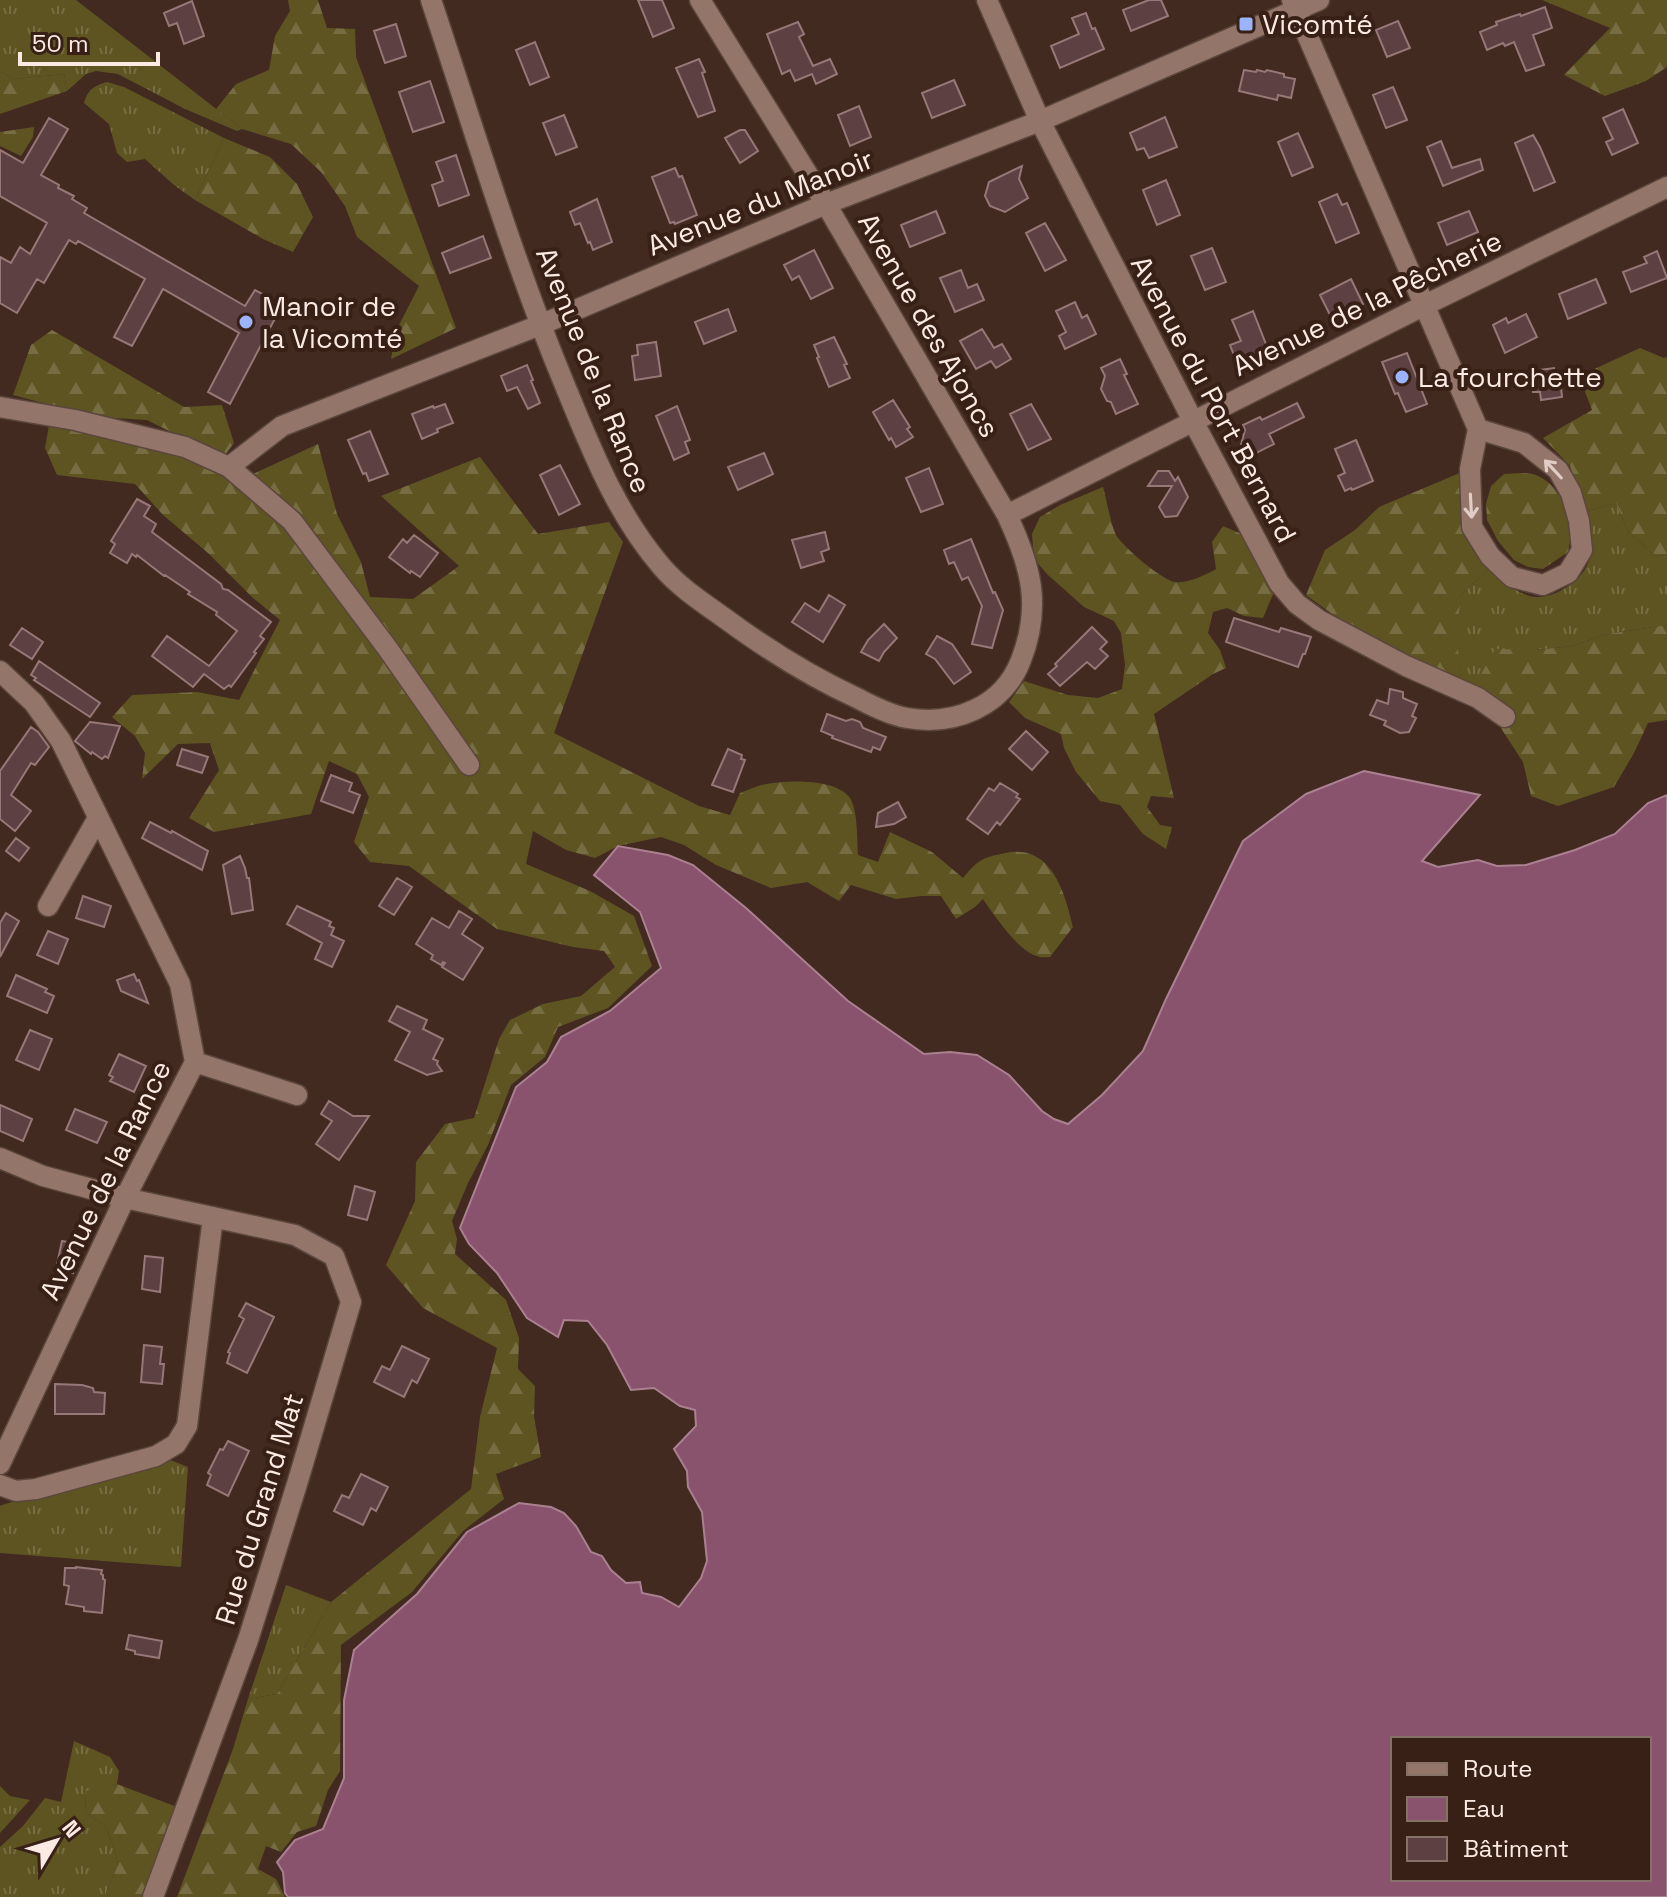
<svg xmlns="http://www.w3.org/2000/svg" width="1667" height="1897" font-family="'Space Grotesk',sans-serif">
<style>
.grass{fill:url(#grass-tufts)}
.forest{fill:url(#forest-firs)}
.water{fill:#89536e;stroke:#ab8091;stroke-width:2;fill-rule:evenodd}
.building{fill:#5d4041;stroke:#977778;stroke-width:2}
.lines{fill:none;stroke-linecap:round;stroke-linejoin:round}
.minor-casing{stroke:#5b463d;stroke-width:23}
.minor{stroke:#93756a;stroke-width:20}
.oneway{stroke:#e1cdc6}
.poi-dot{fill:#9ab5fd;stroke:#382016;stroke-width:3}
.labels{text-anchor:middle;stroke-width:8;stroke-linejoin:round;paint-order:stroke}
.poi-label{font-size:28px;fill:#fbeae4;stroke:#382016;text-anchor:start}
.street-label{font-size:28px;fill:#fbeae4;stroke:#382016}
</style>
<defs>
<pattern id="grass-tufts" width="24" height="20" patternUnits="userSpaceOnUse" patternTransform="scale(2)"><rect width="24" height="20" fill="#5e5422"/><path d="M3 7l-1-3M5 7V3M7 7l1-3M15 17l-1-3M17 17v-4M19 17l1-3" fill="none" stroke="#766d42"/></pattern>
<pattern id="forest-firs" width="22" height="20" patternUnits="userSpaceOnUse" patternTransform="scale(2)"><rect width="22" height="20" fill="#5e5422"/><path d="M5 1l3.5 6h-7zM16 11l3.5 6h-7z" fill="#766d42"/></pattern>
</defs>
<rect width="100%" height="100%" fill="#422a20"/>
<path class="grass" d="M0,0h76l166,129 -5,2 -52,-22 -67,-35 -22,-3 -10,3 -19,17 -3,-17 -50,5 -14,-8z
M107,82l17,5 100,51 -29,62 -21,-15 -29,-26 -18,3 -10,-9 -8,-29 -25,-21c4,-13 9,-17 23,-21z
M1616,503l12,28 28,26 11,-3v71l-60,9 -35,12 -37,4 -61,37 -13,-6 -6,-53 7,-34 28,-26c12,12 23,23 40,28 9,3 22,-1 30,-5 34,-18 38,-45 24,-79z
M154,1460h16l18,7 -7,100 -181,-14v-47l2,-1z
M286,1585l45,17 -54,92 -29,5z
M74,1741l36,16 9,14 -2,13 -31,8 -1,20 20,14 9,22 4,16 -12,29 5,4h-111v-50l23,-21 22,-28 16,4z
M0,1786l10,10 20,4 -30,33z"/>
<path class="forest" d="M288,0h30l9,28 28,1 1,28 100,271 -65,31 5,-28 23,-45 -62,-49 -12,-31 -24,-34 -30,-28 -49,-15 -26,-20 20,-25 33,-14 6,-34 15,-25z
M1542,0h125v67l-21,14 -41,15 -41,-21 46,-47z
M0,71l14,8 50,-5 3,17 -67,23z
M34,127l-1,10 -12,19 -21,-10v-14z
M224,138l46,19 27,27 16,33 -20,35 -30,-13 -68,-39z
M52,330l132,77 38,-2 12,38 -11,15 -76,-38 -51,-3 -83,-22 18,-50z
M1640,348l24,10 3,-1v197l-11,3 -28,-26 -12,-28 -32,9 -14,-46 -27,-28 49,-28 -13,-34z
M49,425l27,1 135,38 42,10 65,-30 19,70 24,48 9,35 43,2 46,-33 -78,-70 99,-39 58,77 71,-12 14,20 -69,191 145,73 31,9 10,-22c6,-2 12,-5 18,-7 22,-6 77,-9 92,12 8,13 7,42 8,57l20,7 12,-30 42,20 31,26c15,-18 18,-20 42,-25 46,-10 60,39 68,74l-23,30c-4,0 -9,1 -13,-1 -18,-4 -43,-41 -54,-57l-8,8 -19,12 -15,-23h-20l-25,3 -45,-14 -12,16 -32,-19 -36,6 -55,-23 -32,-20 -23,-8 -43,9 -23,12 -29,-8 -33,-19 -7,33 64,27 44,25 18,50 -44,42 -50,19 -13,30 -34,28 -23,60 -20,38 -16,38 5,18 -2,15 51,46 13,38 -1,31 17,17 -1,30 7,41 -45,17 8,25 -41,32 -51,61 -71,53 -1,126 -12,19 -12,36 -19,6 -16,20 -15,-6 -8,23 18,10 9,18h-108l56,-148 15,-50 29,-5 54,-92 140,-113 9,-72 17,-69 -74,-40 -37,-43 29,-64 1,-39 29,-38 29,-6 25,-79 11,-19 33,-16 38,-8 34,-29 -11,-16 -31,-4 -76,-18 -88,-63 -39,-4 -16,-20 15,-45 -12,-23 -28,-13 -18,53 -97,18 -25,-14 30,-48 -9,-27 -32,1 -36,35 3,-26 -10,-17 -23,-19 20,-22 65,-3 42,8 41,-80 -27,-22 -45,-45 -45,-38 -28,-31 -78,-9 -12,-27z
M1462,472l28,96 -28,26 -6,35 5,52 -97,-44 -58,-42 19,-45 30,-20 24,-23z
M1504,474c10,0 23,-2 32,1 21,8 35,36 35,58 0,6 -2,12 -3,19l-25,17 -15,-2 -14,-7 -16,-19 -11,-21 -1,-16 5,-18z
M1103,487c4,14 7,35 13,48 7,12 45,44 58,47 12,2 32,-7 42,-13l-4,-27 11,-16 21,9 30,57 -11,26 -19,-2 -17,-8 -14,4 -5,21 12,17 6,18 -13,6 -59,40 20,84 -23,-2 -4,11 13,18 12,2 -6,22 -23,-15 -23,-29 -20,-4 -24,-29 -12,-24 -3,-14 -36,-16 -16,-16 15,-21 44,14 30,3 24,-9 3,-24 -4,-32 -7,-12 -30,-14 -36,-32 -14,-16 -2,-25 8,-17 20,-12z
M1667,625v95l-19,3 -14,30 -20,34 -56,19 -27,-10 -8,-34 -49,-75 21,-38 40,1 37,-4 35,-12z
M117,1784l60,23 -31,90h-35l-5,-4 12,-29 -4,-16 -9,-22 -20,-14 1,-21z"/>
<path class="water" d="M1364,771l116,24 -58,66 16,6 40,-7 19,6 29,-1 49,-15 40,-16 33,-31 19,-8v1102h-1379l-3,-4 -2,-21 -6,-10 18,-22 28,-11 21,-51v-78l10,-50 63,-56 50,-62 52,-29 32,4 13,6 12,13 15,26 11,4 9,14 15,13 14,-1 2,11 19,4 18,10 22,-29 6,-17 -5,-49 -14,-25 -1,-16 -13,-22 22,-23 -1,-16 -15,-4 -26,-18 -23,2 -24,-45 -19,-24 -24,-1 -6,17 -31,-19 -30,-45 -28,-29 -9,-16 56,-141 31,-25 14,-25 49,-26 51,-43 -21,-56 -46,-37 24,-29 50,9 25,10 53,43 102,93 76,53 26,-2 27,3 32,20 33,36 12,8 14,5 34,-29 41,-44 23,-52 77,-158 63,-47zM1393,1739h256v140h-256z"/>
<path class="building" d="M638,0h24l12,28 -21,9z
M1149,0h12l7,16 -37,15 -8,-21z
M192,1l12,35 -20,8 -7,-21 -8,3 -5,-13z
M1545,7l7,21 -19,7 11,30 -18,6 -12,-29 -9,4 -2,-3 -16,7 -7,-18 17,-7 -1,-3 24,-8 1,2z
M1086,13l6,16 3,-1 9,21 -44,19 -9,-22 28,-12 -7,-16z
M1398,21l12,27 -23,9 -11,-27z
M798,22l6,12 -5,3 14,29 17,-7 7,15 -21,10 -4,-10 -17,7 -5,-11 -8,4 -15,-40z
M396,24l10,32 -21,7 -11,-32z
M535,42l14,35 -19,8 -14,-35z
M699,59l6,13 -3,1 13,38 -17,6 -22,-49z
M1244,70l12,2 1,-2 8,2 2,-2 17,4v3l11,2 -4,19 -13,-3 -1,5 -38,-9z
M954,80l11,25 -33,13 -10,-25z
M430,81l14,41 -31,10 -14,-40z
M1393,87l14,33 -21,8 -13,-33z
M859,106l12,31 -21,9 -12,-31z
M1623,109l15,34 -26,12 -6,-13 7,-3 -10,-21z
M564,115l13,32 -21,8 -13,-32z
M1165,117l12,30 -28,11 -5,-10 -7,2 -7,-17z
M49,118l19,11 -27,46 18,10 -1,3 16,8 -2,3 15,9 -3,5 161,93 10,-16 15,8 -3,6 12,7 -49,93 -22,-12 31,-59 -76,-44 -31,57 -18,-9 31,-58 -67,-38 -2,3 -7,-4 -25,43 -7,-4 -20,34 -17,-10v-46l11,6 9,-16 10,7 17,-31 -47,-27v-46l23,13z
M740,130h5l13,21 -18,12 -15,-25z
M1298,133l15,34 -21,9 -14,-34z
M1533,135l7,12 15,35 -21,9 -19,-48z
M1441,141l11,27 28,-9 3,11 -40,16 -16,-39z
M456,155l13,40 -30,11 -7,-21 11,-4 -7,-19z
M1022,166l-3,13 9,19 -23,14 -15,-6 -5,-10 4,-14z
M675,168l4,9 3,-1 15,39 -22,9 -1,-2 -4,1 -18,-46z
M1166,180l14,35 -23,10 -14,-35z
M1337,194l5,11 5,-2 12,30 -23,10 -17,-41z
M597,199l15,43 -19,8 -3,-8 -2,1 -8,-20 -5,2 -5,-13z
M936,211l9,22 -35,14 -9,-22z
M1469,211l9,21 -31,13 -9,-22z
M1045,223l21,37 -21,11 -19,-38z
M483,236l8,22 -41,15 -8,-20z
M1212,248l14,34 -21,8 -14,-34z
M814,250l19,38 -22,11 -12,-23 -7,4 -8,-15z
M1657,251l10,27 -36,14 -8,-20 24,-9 -3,-6z
M961,270l7,18 9,-4 7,16 -29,12 -15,-34z
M1351,279l12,25 -31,15 -12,-24z
M1596,279l10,24 -38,16 -9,-25z
M1075,302l7,16 5,-3 9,19 -31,15 -6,-13 7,-4 -10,-21z
M728,309l8,22 -32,13 -9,-22z
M1253,311l16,41 -32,11 -7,-18 11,-4 -9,-21z
M1526,314l11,23 -32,16 -12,-28 13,-7 2,5z
M982,329l12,19 8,-4 9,15 -15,9 -5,-7 -15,8 -16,-28z
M834,337l13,27 -3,1 6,13 -21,9 -12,-29 2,-1 -5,-12z
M656,342l5,34 -26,4 -3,-24 6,-1 -1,-10z
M1407,353l20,51 -21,8 -8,-19 -3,1 -13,-32z
M1120,359l7,15 -3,1 14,29 -22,10 -5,-12 -4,-1 -6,-12 4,-13 -4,-8z
M527,365l6,15 -2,1 9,22 -12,6 -11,-22 -10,4 -6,-15z
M1554,368l1,9h5l2,20 -21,3 -1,-8h-7l-2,-21z
M893,400l17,27 -3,2 6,8 -17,10 -5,-9 -2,2 -16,-28z
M1297,403l7,14 -35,17 5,10 -38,19 9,-33 -2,-5 17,-8 2,3z
M445,404l8,19 -16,6 1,3 -16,7 -10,-25 21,-8 1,2z
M1031,404l20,35 -23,11 -18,-36z
M677,406l13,34 -5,2 4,11 -15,7 -18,-44z
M370,431l18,43 -19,7 -3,-8 -3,1 -15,-34z
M1356,440l17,41 -21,9 -1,-2 -6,3 -7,-15 7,-3 -10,-24z
M764,453l9,21 -35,16 -10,-23z
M560,465l20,39 -21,11 -19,-40z
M929,468l14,36 -22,8 -15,-34z
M1158,471h11l6,10 3,-4 10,20 -11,19 -12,1 -6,-10 13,-21h-24z
M137,499l13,7 -6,10 12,8 -4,8 69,52 2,5 5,1 43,32 -11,14 4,3 -10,13 2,1 -25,34 -2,-2 -5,4 -20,-15 -11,13 -41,-31 15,-20 42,30 28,-35 -21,-16 1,-3 -29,-18 2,-2 -25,-17 -1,1 -27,-21 -1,2 -4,-3 -5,9 -17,-10 5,-9 -4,-3z
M825,532l4,17 -8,3 3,9 -23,7 -9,-28z
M414,535l24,18 -18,24 -9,-6 -1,2 -21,-16 14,-18 4,4z
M971,539l22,54 2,-1 8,18 -11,38 -20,-4 10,-38 -14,-29 -6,3 -8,-18 -5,2 -5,-14z
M829,595l16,10 -22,37 -31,-20 13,-19 14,9z
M1234,618l45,14 2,-4 30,9 -6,17h-2l-5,13 -72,-25z
M884,624l13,14 -13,14 -5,9 -18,-9 7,-12z
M1092,627l15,15 -7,7 8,7 -13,13 -8,-7 -27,24 -12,-12 9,-8 -2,-2z
M22,628l21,14 -11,17 -22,-14z
M937,636l15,8 19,28 -17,12 -19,-25 -9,-5z
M39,661l61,42 -10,14 -56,-37 2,-2 -5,-3z
M1390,689l13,3v6l14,6 -5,12 4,2 -7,14 -9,1 -16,-8 2,-4 -16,-6 7,-15 11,4z
M827,714l19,7 6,-2 8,3 3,6 23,9 -6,13 -7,-3 -2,5 -39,-14 1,-2 -12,-5z
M90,722l30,4 -12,32 -3,-2 -3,3 -10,-7 -1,2 -16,-13z
M31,727l7,5 11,15 -14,18 -4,-2 -20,32 20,16 -16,20 -15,-12v-48z
M1026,731l22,21 -16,18 -23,-21z
M182,749l26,8 -6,16 -25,-8z
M728,749l14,6 -1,4 4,1 -12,32 -21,-7z
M331,775l21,8 -3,8 11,4 -7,18 -32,-12z
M1000,783l18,11 -2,3 4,2 -20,26 -3,-3 -9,12 -21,-15 22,-31 5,3z
M898,802l8,15 -12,7 -18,3 2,-14z
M150,822l21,11 1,-2 36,20 -6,19 -60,-32z
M16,838l13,10 -10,13 -13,-10z
M240,856l5,12 2,10h2l4,32 -21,4 -9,-49z
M397,878l15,9 -18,28 -15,-9z
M83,896l28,10 -7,21 -28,-9z
M297,906l34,16 -2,4 5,2 -3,7 13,6 -12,26 -17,-8 7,-16 -35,-19z
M459,911l13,8 -10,15 21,14 -20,32 -21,-13 3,-4 -2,-1 -2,3 -10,-6 2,-4 -17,-11 16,-26 17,10z
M6,913l13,8 -19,36v-34z
M48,931l20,8 -10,25 -21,-9z
M134,974l3,7 2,-1 9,23 -27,-12 -4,-11z
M16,975l31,14 -2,3 9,4 -7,17 -40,-17z
M397,1006l30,14 -4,9 20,10 -10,20 5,2 -1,3 5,7 -15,4 -32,-15 15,-28 -21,-11z
M30,1030l22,9 -13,31 -23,-10z
M119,1054l27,12 -12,26 -24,-11 3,-4 -4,-2z
M329,1101l24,15h16l-30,44 -23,-16 16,-23 -11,-7z
M0,1105l32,14 -9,22 -23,-10z
M75,1109l32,13 -10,21 -31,-13z
M355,1186l20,6 -8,28 -19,-5z
M62,1241l17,3 -6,29 -17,-4z
M145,1256l18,2 -3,34 -18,-3z
M246,1303l28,14 -27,56 -20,-10 3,-10 -2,-1 16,-33 -5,-3z
M144,1345l18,2 -2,17h4l-2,20 -21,-2z
M402,1346l27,13 -12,24 -5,-3 -8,17 -30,-15 8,-16 8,4z
M55,1384l27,1 11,3 1,4 11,1 -1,21h-49z
M228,1441l21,10 -21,45 -21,-11 4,-10 -3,-2 12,-24 3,1z
M361,1474l27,13 -12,24 -5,-3 -8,17 -29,-14 8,-16 7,3z
M76,1567l26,3 -1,4 2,1v4l2,1 -3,33 -18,-2v-4l-18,-3 3,-18 -5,-1 1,-17h11z
M129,1635l33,6 -3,17 -24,-4v-3l-9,-2z"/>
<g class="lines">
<defs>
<path id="minor" d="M431,0c43,129 82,261 135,388 26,63 51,127 96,179 17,20 40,35 61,50 42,31 86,59 134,81 15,8 33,17 50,20 47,8 96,-11 114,-58 21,-54 10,-94 -14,-145l-181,-311 -126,-204
M987,0l53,121 153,300 86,162 18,21 22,16 87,46 72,32 27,19
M1292,0l186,429 -8,40 2,58 18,29 22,21 31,8 25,-12 14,-23 -3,-29 -8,-28 -13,-23 -34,-27 -46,-14
M0,407l75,13 110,27 44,20 63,54 96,128 81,116
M229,467l53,-41 258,-101 286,-121 214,-83 279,-121
M1007,515l416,-209 244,-119
M0,671l34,32 27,38 119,243 15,78 -70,136 -125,266
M48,906l50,-88
M195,1062l102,33
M0,1158l43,18 82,22 170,37 39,21 17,46 -54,182 -49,156 -95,257
M0,1485l16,6 20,-2 120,-33 20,-12 11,-18 26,-209"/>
</defs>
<use href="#minor" class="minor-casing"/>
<use href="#minor" class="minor"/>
</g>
<defs><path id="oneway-shaft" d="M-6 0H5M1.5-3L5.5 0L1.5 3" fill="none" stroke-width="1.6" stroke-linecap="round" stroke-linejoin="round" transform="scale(2)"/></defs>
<g class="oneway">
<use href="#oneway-shaft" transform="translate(1553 469) rotate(-133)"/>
<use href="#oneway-shaft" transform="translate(1471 506) rotate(87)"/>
</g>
<g class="poi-dot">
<rect x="1238" y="16" width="16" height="16" rx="4"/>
<circle cx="246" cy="322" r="8"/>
<circle cx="1402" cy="377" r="8"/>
</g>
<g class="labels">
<g class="poi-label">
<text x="1262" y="34">Vicomté</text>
<text x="262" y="316">Manoir de<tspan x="262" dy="32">la Vicomté</tspan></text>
<text x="1418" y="387">La fourchette</text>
</g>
<g class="street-label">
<text transform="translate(760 202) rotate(-22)" y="10">Avenue du Manoir</text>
<text transform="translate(1367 303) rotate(-26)" y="10">Avenue de la Pêcherie</text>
<text transform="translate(929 325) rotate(60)" y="10">Avenue des Ajoncs</text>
<text transform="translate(594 370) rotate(68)" y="10">Avenue de la Rance</text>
<text transform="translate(1214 399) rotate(62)" y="10">Avenue du Port Bernard</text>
<text transform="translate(105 1180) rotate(-64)" y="10">Avenue de la Rance</text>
<text transform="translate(259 1509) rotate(-73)" y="10">Rue du Grand Mat</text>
</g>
</g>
<rect x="1391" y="1737" width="260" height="144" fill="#382016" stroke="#867168" stroke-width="2"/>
<rect x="1407" y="1763" width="40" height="12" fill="#93756a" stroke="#867168" stroke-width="2"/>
<text x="1463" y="1777" font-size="24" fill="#fbeae4">Route</text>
<rect x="1407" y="1797" width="40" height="24" fill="#89536e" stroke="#867168" stroke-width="2"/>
<text x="1463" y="1817" font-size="24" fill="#fbeae4">Eau</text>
<rect x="1407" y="1837" width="40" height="24" fill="#5d4041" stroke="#867168" stroke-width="2"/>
<text x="1463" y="1857" font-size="24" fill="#fbeae4">Bâtiment</text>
<g transform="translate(56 1841) rotate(52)" stroke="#382016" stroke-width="6" paint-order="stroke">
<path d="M0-6L14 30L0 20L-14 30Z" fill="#fbeae4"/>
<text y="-12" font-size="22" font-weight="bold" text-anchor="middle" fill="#fbeae4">N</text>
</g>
<path d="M20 52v12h138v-12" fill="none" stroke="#fbeae4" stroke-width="4"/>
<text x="32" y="52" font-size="24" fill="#fbeae4" stroke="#382016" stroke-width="6" paint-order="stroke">50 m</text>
</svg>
